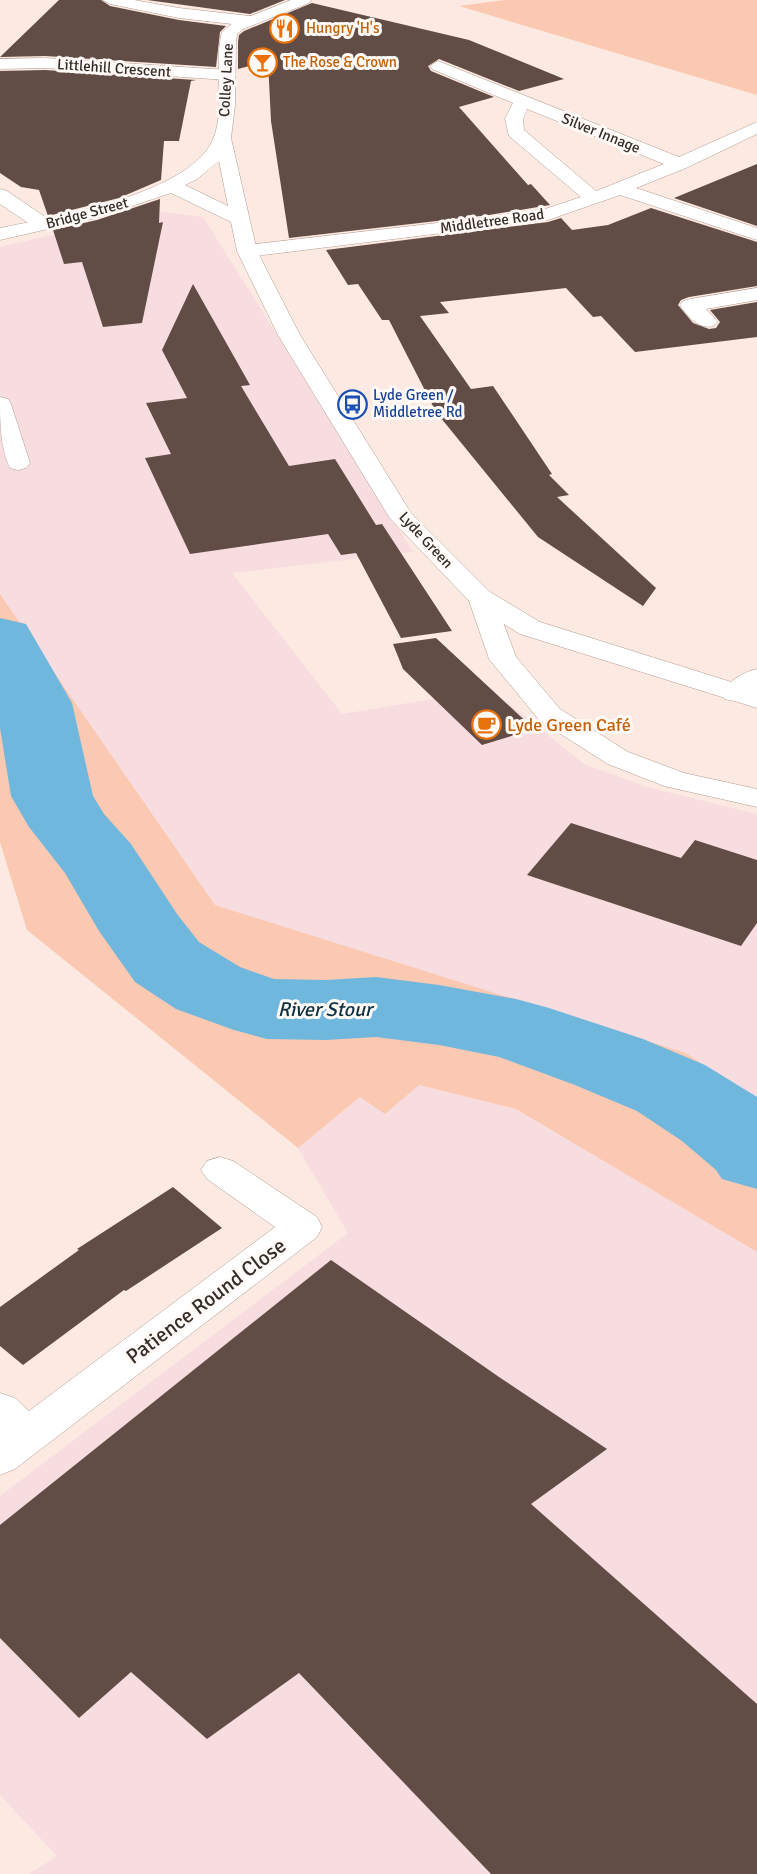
<svg xmlns="http://www.w3.org/2000/svg" width="757" height="1874" font-family="Signika,sans-serif">
<style>
.industrial{fill:#f7dce0}
.green{fill:#fbc8b2}
.lines{fill:none;stroke-linecap:round;stroke-linejoin:round}
.river{fill:#70b7de;fill-rule:evenodd}
.building{fill:#614d45}
.street-casing{stroke:#b29c92;stroke-width:1}
.secondary-casing{stroke:#b29c92;stroke-width:1}
.street{fill:#fff;fill-rule:evenodd}
.secondary{fill:#fff;fill-rule:evenodd}
.labels{text-anchor:middle;stroke-width:6;stroke-linejoin:round;paint-order:stroke}
.far-food-label{font-size:15px;fill:#c56008;stroke:#fffaf8;text-anchor:start}
.far-street-label{font-size:15px;fill:#352c28;stroke:#fffaf8}
.far-transit-label{font-size:15px;fill:#164399;stroke:#fffaf8;text-anchor:start}
.food-label{font-size:18px;fill:#c56008;stroke:#fffaf8;text-anchor:start}
.water-label{font-size:20px;font-style:italic;fill:#0f3040;stroke:#fffaf8}
.near-street-label{font-size:21px;fill:#352c28;stroke:#fffaf8}
</style>
<rect width="100%" height="100%" fill="#fce9e1"/>
<path class="industrial" d="M145,210l58,7 210,335 -181,21 110,141 151,-25 2,4 89,71 63,23 110,27v287l-71,-48 -471,-148 -215,-311v-347l57,-13z
M418,1085l98,24 241,143v622h-728l28,-18 -57,-61v-299l348,-263 -50,-85 62,-51 25,16z"/>
<path class="green" d="M505,0h252v95l-298,-89z
M0,594l215,311 471,148 71,48v151l-241,-143 -97,-24 -34,29 -25,-17 -62,51 -271,-218 -27,-88z"/>
<g class="lines">
<path class="river" d="M0,618l26,6 46,79 21,93 11,18 27,30 46,70 22,28 41,25 34,12 52,1 50,-3 63,8 77,14 33,9 94,31 62,26 52,32v92l-35,-10 -6,-9 -34,-29 -45,-30 -62,-26 -76,-28 -60,-12 -63,-8 -50,3 -59,-1 -33,-9 -58,-21 -41,-27 -36,-51 -34,-58 -36,-46 -18,-31 -11,-68z"/>
</g>
<path class="building" d="M59,0h42l9,6 69,14 47,6 -6,6 -4,35 -171,-11 -45,1z
M147,0h138l-35,14z
M312,3l157,37 95,39 -45,12 -80,-32 -11,7 3,5 63,26 -35,10 69,78 3,-1 19,21 -61,10 -200,23 -18,-117 -3,-60 -30,8v-27l1,-7 5,-4z
M45,70l151,10 -5,1 -12,60h-15l-3,39 -42,18 -71,18 -9,-26 -18,-3 -21,-14v-102z
M757,164v62l-83,-28z
M160,199l-1,24 4,-1 -21,101 -39,4 -21,-65 -18,2 -11,-34 44,-10z
M651,208l106,34v44l-68,11 -8,3 -3,5 15,18 16,6 7,-1 4,-6 -10,-12 47,-8v35l-122,15 -34,-36 -8,1 -27,-29 -126,14 9,11 -29,3 51,73 22,-3 59,88 -3,1 20,20 -12,2 99,91 -13,18 -105,-69 -102,-125 -47,-92h-7l-24,-36 -10,1 -22,-35 222,-28 13,-4 11,12 36,-5z
M193,284l57,101 -9,1 48,80 46,-7 41,66 6,-1 70,107 -51,7 -45,-85 -15,2 -13,-21 -138,20 -45,-96 26,-4 -25,-51 41,-5 -25,-48z
M436,638l98,91 -52,16 -79,-76 -10,-25z
M571,823l110,35 14,-18 62,20v63l-16,23 -214,-71z
M173,1187l49,41 -96,63 -2,-1 -101,75 -23,-19v-39l79,-57 -2,-1z
M331,1260l168,117 108,72 -76,55 226,200v170h-266l-192,-201 -92,66 -76,-67 -52,46 -79,-80v-113z"/>
<g class="lines">
<defs>
<path id="street" d="M103,0h31l45,8 71,8 8,5 -8,5 -71,-8 -69,-14z
M45,58l183,12 8,5 -8,5 -183,-12 -45,1v-10z
M438,61l241,96 78,-35v12l-71,34 -50,20 121,40v12l-137,-45 -72,25 -301,37 -7,-2 -3,-4 3,-4 7,-2 242,-28 56,-8 36,-12 -72,-61 -4,-17 8,-16 -81,-34 -2,-3zM527,109l137,55 -68,27 -72,-61 -1,-11z
M0,189l7,2 44,30 3,4 -3,4h-14l-37,-25z
M757,288v12l-51,9 12,13 -4,4c-15,4 -26,-9 -34,-21l3,-4 7,-2z
M0,397l8,2 3,5 19,59 -4,5 -8,2 -8,-2c-10,-20 -10,-48 -10,-71z
M481,590l9,2 4,6 22,59 44,52 68,43 56,21 73,16v18l-93,-21 -56,-22 -68,-43 -51,-62 -21,-61 4,-6z
M757,669v21c-11,9 -18,13 -32,9l-4,-6c8,-12 22,-21 36,-24z
M220,1157l13,4 84,56 5,10 -5,10 -302,232 -15,6v-82l15,5 14,13 246,-184 -68,-48 -6,-9 6,-9z"/>
<path id="secondary" d="M291,0h20l-2,3 -66,26 -6,5 -1,8 -1,63 -4,33 26,113 43,84 111,178 79,79 50,30 217,68v18l-237,-74 -48,-30 -83,-87 -111,-182 -41,-84 -6,-29 -60,-29 -75,25 -96,22v-12c54,-11 193,-34 214,-91 12,-33 -1,-71 8,-105l11,-9zM219,161l9,45 -43,-21 12,-6z"/>
</defs>
<use href="#street" class="street-casing"/>
<use href="#secondary" class="secondary-casing"/>
<use href="#street" class="street"/>
<use href="#secondary" class="secondary"/>
</g>
<defs>
<symbol id="restaurant-ring" viewBox="-11 -11 22 22"><circle r="9.5" fill="#fffaf8" stroke="#e8710a" stroke-width="1.5"/><path d="M-5-6h1v4h1v-4h1v4h1v-4h1v5L-1.5 .5V6h-2V.5L-5-1ZM5-6V6H3V1.5H1.5Q1.5-4 5-6Z" fill="#e8710a"/></symbol>
<symbol id="bar-ring" viewBox="-11 -11 22 22"><circle r="9.5" fill="#fffaf8" stroke="#e8710a" stroke-width="1.5"/><path d="M-6-5H6L.8 .8V4.5H3.5V6h-7V4.5H-.8V.8Z" fill="#e8710a"/></symbol>
<symbol id="bus-ring" viewBox="-11 -11 22 22"><circle r="9.5" fill="#fffaf8" stroke="#1a4fb4" stroke-width="1.5"/><path d="M-5-6H5V4H4V6H2V4H-2V6H-4V4H-5ZM-3.5-4V0h7V-4ZM-3.5 1.2v1.5H-2V1.2ZM2 1.2v1.5H3.5V1.2Z" fill="#1a4fb4"/></symbol>
<symbol id="cafe-ring" viewBox="-11 -11 22 22"><circle r="9.5" fill="#fffaf8" stroke="#e8710a" stroke-width="1.5"/><path d="M-5.5-4.5H6V0H3Q3 3.5 0 3.5H-2.5Q-5.5 3.5-5.5 0ZM3-3.2v2h1.7v-2ZM-6 4.5H4V6H-6Z" fill="#e8710a"/></symbol>
</defs>
<g fill-rule="evenodd">
<use href="#restaurant-ring" x="268" y="12" width="33" height="33"/>
<use href="#bar-ring" x="246" y="46" width="33" height="33"/>
<use href="#bus-ring" x="336" y="388" width="33" height="33"/>
<use href="#cafe-ring" x="470" y="708" width="33" height="33"/>
</g>
<g class="labels">
<g class="far-food-label">
<text x="306" y="33">Hungry 'H's</text>
<text x="283" y="67">The Rose &amp; Crown</text>
</g>
<g class="far-street-label">
<text transform="translate(114 68) rotate(4)" y="5">Littlehill Crescent</text>
<text transform="translate(226 80) rotate(-87)" y="5">Colley Lane</text>
<text transform="translate(601 133) rotate(22)" y="5">Silver Innage</text>
<text transform="translate(87 213) rotate(-15)" y="5">Bridge Street</text>
<text transform="translate(492 221) rotate(-8)" y="5">Middletree Road</text>
<text transform="translate(426 540) rotate(47)" y="5">Lyde Green</text>
</g>
<g class="far-transit-label">
<text x="373" y="400">Lyde Green /<tspan x="373" dy="17">Middletree Rd</tspan></text>
</g>
<g class="food-label">
<text x="507" y="731">Lyde Green Café</text>
</g>
<g class="water-label">
<text x="325" y="1016">River Stour</text>
</g>
<g class="near-street-label">
<text transform="translate(206 1301) rotate(-37)" y="7">Patience Round Close</text>
</g>
</g>
</svg>
